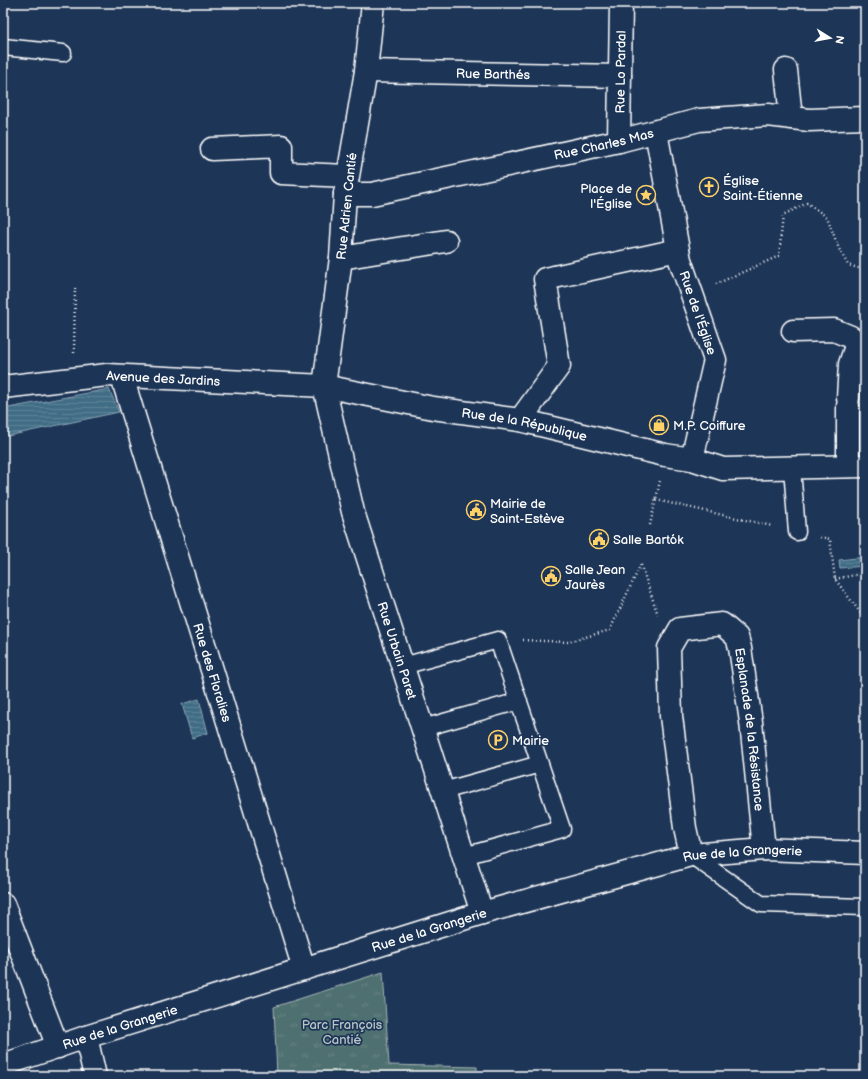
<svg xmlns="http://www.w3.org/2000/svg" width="868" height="1079" font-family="'Balsamiq Sans',sans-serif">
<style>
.park{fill:url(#park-tufts);stroke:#a7b7b7}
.water{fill:url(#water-rules);stroke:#8ca7b6}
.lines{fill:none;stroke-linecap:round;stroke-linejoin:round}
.service-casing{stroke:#fff;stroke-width:19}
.minor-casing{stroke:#fff;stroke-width:25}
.path{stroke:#fff;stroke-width:2.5;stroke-dasharray:1 3;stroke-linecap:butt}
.service{stroke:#1d3557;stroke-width:16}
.minor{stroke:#1d3557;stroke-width:22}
.labels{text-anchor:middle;stroke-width:3.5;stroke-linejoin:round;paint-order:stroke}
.street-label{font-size:13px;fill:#fff;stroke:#1d3557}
.poi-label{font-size:13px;fill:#fff;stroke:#1d3557;text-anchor:start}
.park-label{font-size:13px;fill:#b9c5c5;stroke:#1d3557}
</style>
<defs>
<pattern id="park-tufts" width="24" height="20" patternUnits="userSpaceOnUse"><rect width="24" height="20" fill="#4f6f6f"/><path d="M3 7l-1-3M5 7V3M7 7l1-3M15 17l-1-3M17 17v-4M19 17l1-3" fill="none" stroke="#698585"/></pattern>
<pattern id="water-rules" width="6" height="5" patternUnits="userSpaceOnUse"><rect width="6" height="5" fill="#406d85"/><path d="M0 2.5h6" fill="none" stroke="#5d8397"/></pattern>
</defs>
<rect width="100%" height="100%" fill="#1d3557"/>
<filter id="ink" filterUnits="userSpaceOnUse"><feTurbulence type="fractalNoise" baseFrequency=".025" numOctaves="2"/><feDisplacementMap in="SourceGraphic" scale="8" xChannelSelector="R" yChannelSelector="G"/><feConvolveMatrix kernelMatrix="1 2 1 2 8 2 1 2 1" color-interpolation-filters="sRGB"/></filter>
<g filter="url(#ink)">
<path class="park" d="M383,972l6,93 88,2v9h-200l-3,-69z"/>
<path class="water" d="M109,389l10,23 -116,25v-28z
M865,557v9l-25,2 -1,-8z
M199,699l9,34 -16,5 -10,-34z"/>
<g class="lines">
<defs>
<path id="service" d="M3,47l60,6
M792,468l5,64
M403,666l95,-26 64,189 -98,27
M423,728l96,-27
M443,791l97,-27
M691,855l70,49 104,3"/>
<g id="minor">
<path id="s1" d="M373,3l-7,68 -21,123 -4,64 -17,128 29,126 129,401"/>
<path d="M786,70l5,48"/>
<path id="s2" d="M366,71l254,5"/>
<path id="s3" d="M656,132l24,128 35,100 -23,99"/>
<path id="s4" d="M619,141l2,-138"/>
<path d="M212,149l69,-3v27l66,3"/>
<path id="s5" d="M345,194h27l247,-53 80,-21 69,-5 41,5 56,-2"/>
<path d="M341,258l105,-17"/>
<path d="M793,331l41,-1 17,7 5,9"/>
<path id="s6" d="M122,377l182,592"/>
<path id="s7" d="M3,387l104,-12 217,11 109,22 87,12 145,35 27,4 31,10 142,-3"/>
<path d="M848,398l2,-34 6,-18"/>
<path d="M848,406v60"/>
<path d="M520,420l39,-54 -14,-87 133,-29"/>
<path id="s8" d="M691,855l-6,-27 -14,-112 -2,-68 11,-19 42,-5 15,13 3,11 11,74 13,127"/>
<path d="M3,904l55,143"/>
<path d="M86,1037l9,39"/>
<path id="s9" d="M3,1065l83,-28 396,-124 209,-58 73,-6 101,4"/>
</g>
</defs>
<use href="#service" class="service-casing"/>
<use href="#minor" class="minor-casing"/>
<path class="path" d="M716,284l63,-28 4,-41 24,-12 20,14 12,32 9,16 17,5
M74,353l1,-67
M656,500l116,26
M650,525l10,-44
M820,537l10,2 5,40 30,40
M641,565l17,50
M835,579l30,-6
M523,640l45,2 42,-12 31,-66"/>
<use href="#service" class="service"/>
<use href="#minor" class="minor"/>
</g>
</g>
<defs>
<symbol id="church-ring" viewBox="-11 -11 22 22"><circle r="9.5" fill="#1d3557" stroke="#ffd166" stroke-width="1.5"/><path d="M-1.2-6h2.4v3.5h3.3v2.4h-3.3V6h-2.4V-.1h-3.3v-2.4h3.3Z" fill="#ffd166"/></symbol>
<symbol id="sight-ring" viewBox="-11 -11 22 22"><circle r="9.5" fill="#1d3557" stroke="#ffd166" stroke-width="1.5"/><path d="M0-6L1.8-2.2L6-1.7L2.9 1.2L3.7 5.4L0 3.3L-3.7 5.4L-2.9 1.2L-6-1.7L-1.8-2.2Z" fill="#ffd166"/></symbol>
<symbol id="shop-ring" viewBox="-11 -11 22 22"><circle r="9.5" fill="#1d3557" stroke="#ffd166" stroke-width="1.5"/><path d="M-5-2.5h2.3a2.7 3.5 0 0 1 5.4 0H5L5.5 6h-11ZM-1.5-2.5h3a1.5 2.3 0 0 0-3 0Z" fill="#ffd166"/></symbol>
<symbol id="civic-ring" viewBox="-11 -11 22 22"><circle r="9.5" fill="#1d3557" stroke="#ffd166" stroke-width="1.5"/><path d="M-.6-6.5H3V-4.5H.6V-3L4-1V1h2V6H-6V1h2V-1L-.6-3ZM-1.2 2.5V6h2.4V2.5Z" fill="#ffd166"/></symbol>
<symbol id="parking-ring" viewBox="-11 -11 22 22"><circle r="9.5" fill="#1d3557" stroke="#ffd166" stroke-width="1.5"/><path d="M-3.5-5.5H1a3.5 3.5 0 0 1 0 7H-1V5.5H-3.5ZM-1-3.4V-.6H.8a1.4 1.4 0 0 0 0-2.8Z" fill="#ffd166"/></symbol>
</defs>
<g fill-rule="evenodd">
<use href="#church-ring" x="698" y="176" width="22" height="22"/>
<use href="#sight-ring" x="635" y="184" width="22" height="22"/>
<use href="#shop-ring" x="648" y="414" width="22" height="22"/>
<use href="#civic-ring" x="465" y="499" width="22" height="22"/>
<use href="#civic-ring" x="588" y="528" width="22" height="22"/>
<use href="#civic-ring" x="540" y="565" width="22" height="22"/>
<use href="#parking-ring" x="487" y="729" width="22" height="22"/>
</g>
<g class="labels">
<g class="street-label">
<text dy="5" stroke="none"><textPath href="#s4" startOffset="69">Rue Lo Pardal</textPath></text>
<text dy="5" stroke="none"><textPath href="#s2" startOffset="127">Rue Barthés</textPath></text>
<text dy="5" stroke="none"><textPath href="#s5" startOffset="264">Rue Charles Mas</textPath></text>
<text transform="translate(346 206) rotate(-84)" y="5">Rue Adrien Cantié</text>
<text dy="5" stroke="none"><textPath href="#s3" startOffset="186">Rue de l'Église</textPath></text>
<text dy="5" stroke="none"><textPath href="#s7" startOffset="161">Avenue des Jardins</textPath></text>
<text dy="5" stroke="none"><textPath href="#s7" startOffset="526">Rue de la République</textPath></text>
<text dy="5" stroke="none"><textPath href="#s1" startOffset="661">Rue Urbain Paret</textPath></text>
<text dy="5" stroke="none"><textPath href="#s6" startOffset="309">Rue des Floralies</textPath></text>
<text dy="5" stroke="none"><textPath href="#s8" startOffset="386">Esplanade de la Résistance</textPath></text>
<text dy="5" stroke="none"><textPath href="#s9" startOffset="771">Rue de la Grangerie</textPath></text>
<text dy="5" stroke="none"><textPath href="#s9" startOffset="447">Rue de la Grangerie</textPath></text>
<text dy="5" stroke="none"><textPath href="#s9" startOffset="123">Rue de la Grangerie</textPath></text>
</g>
<g class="poi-label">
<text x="723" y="185">Église<tspan x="723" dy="15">Saint-Étienne</tspan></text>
<text x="632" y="193" text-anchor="end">Place de<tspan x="632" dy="15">l'Église</tspan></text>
<text x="673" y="430">M.P. Coiffure</text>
<text x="490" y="508">Mairie de<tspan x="490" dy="15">Saint-Estève</tspan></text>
<text x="613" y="544">Salle Bartók</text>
<text x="565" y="574">Salle Jean<tspan x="565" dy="15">Jaurès</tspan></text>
<text x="512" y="745">Mairie</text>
</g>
<g class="park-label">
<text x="342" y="1029">Parc François<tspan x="342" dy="15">Cantié</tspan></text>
</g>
</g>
<rect width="868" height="1079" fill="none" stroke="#1d3557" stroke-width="16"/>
<rect x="8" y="8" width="852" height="1063" fill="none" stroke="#fff" stroke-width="1.5" filter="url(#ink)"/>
<g transform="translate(830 38) rotate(101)" stroke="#1d3557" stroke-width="3" paint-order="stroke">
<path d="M0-3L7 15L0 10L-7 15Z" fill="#ffffff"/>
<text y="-6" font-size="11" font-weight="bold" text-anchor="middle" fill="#ffffff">N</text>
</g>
</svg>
